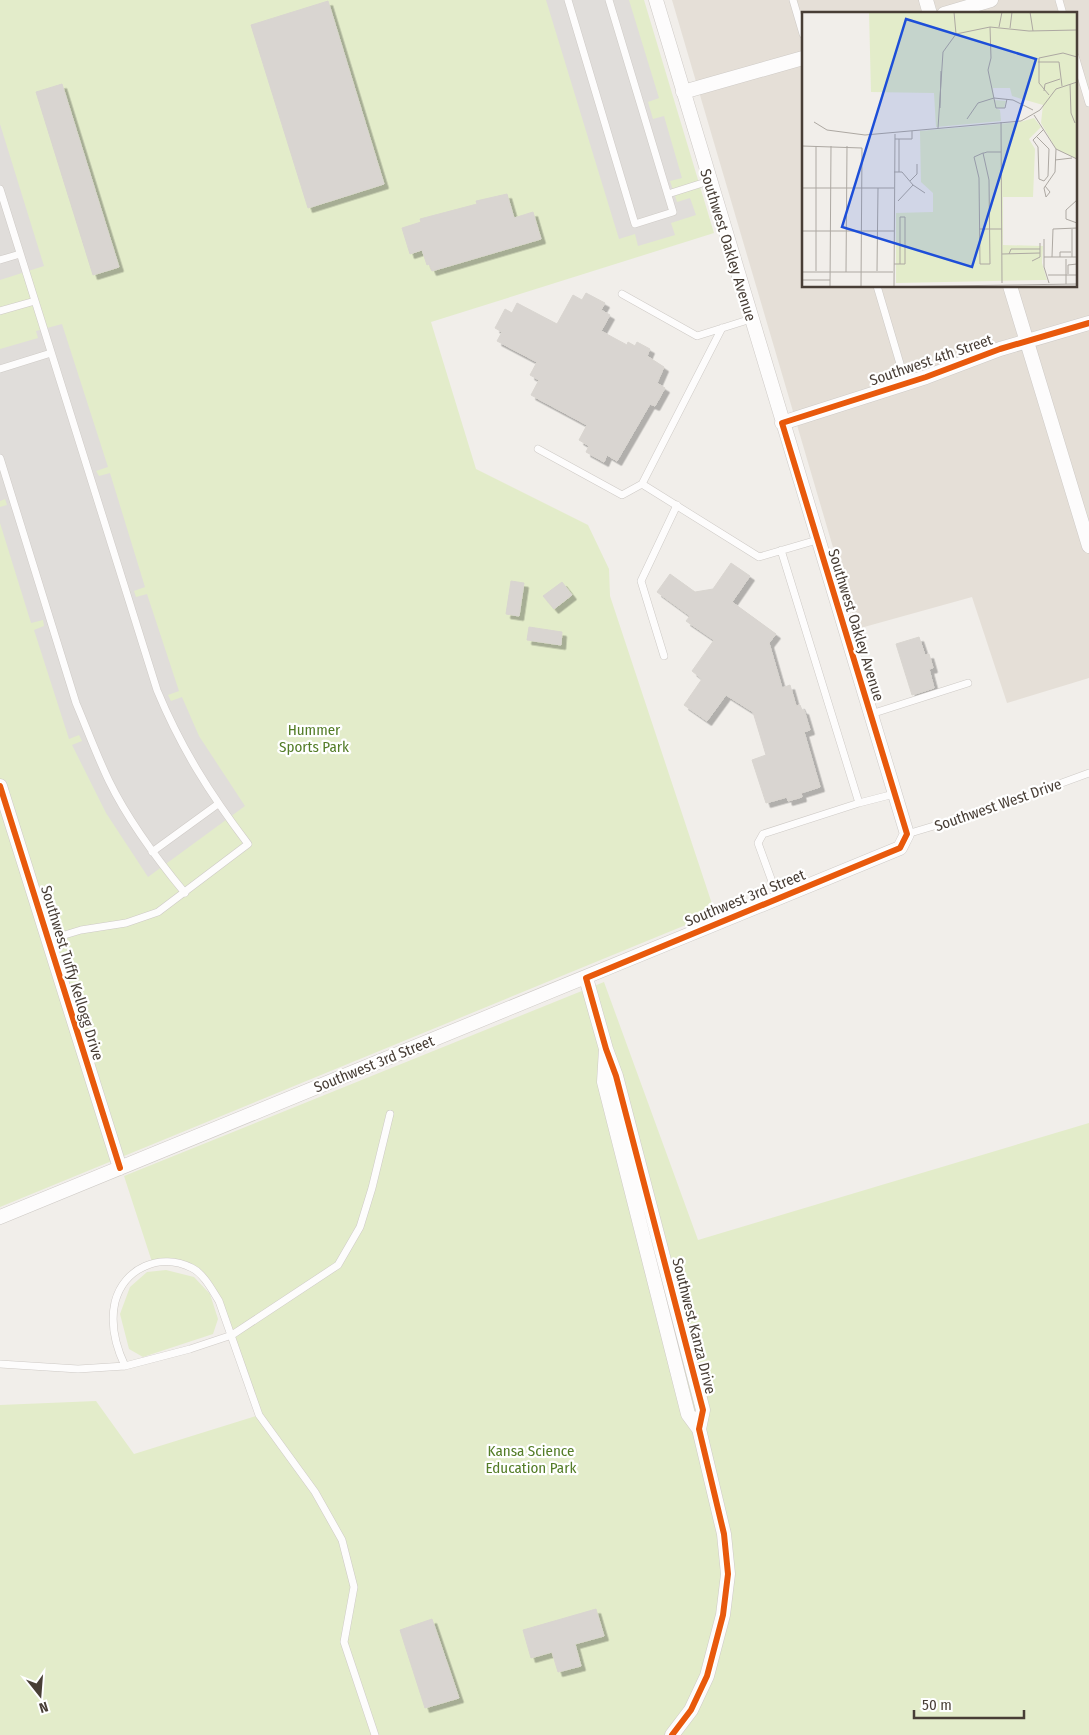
<svg xmlns="http://www.w3.org/2000/svg" width="1089" height="1735" font-family="'Fira Sans Condensed',sans-serif">
<style>
.residential{fill:#e5dfd7;fill-rule:evenodd}
.green{fill:#e3ecca}
.parking{fill:#e0ddda}
.building{fill:#d9d5d1;stroke:#d9d5d0;filter:url(#shadow)}
.lines{fill:none;stroke-linecap:round;stroke-linejoin:round}
.lane-casing{stroke:#cecac6;stroke-width:8}
.street-casing{stroke:#cecac6;stroke-width:15}
.lane{stroke:#fdfcfc;stroke-width:7}
.street{stroke:#fdfcfc;stroke-width:14}
.cycleway-casing{stroke:#fff;stroke-width:9}
.cycleway{stroke:#e8590c;stroke-width:6}
.labels{text-anchor:middle;stroke-width:4.5;stroke-linejoin:round;paint-order:stroke}
.street-label{font-size:15px;fill:#483e36;stroke:#fff}
.park-label{font-size:15px;fill:#537c27;stroke:#fff}
.inset-road{fill:none;stroke:#ada8a2;stroke-width:1}
.view{fill:#1d4ed8;fill-opacity:0.15;stroke:#1d4ed8;stroke-width:2.5}
.inset-edge{fill:none;stroke:#483e36;stroke-width:2.5}
</style>
<defs>
<filter id="shadow"><feDropShadow dx="4.5" dy="4.5" stdDeviation="0" flood-color="#0004"/></filter>
</defs>
<rect width="100%" height="100%" fill="#f1eeea"/>
<path class="residential" d="M672,0h417v678l-82,25 -35,-106 -115,32zM803,14h272v272h-272z"/>
<path class="green" d="M0,0h644l70,233 -283,89 45,147 112,56 21,44 1,27 105,317 -715,294z
M604,982l94,258 391,-117v612h-1089v-330l96,-4 38,53 125,-39 -40,-114 -27,-33 -40,-6 -28,-86z
M166,1270l28,7 16,17 8,25 -5,15 -70,23 -14,-8 -9,-35 10,-27 17,-15z"/>
<path class="parking" d="M546,0h83l30,98 -11,4 5,17 11,-3 18,62 -12,3 7,21 13,-4 6,17 -25,8 4,12 -37,11 -3,-12 -16,5z
M0,124l44,142 -44,14z
M62,324l46,143 -12,4 3,5 11,-3 35,114 -11,4 2,6 11,-3 32,97 -11,4 3,6 11,-4 17,39 46,70 -97,71 -42,-64 -34,-68 10,-4 -3,-6 -10,4 -35,-109 10,-4 -1,-6 -12,3 -31,-100v-16l7,-2 -2,-6 -5,2v-152l38,-11 -2,-7z"/>
<path class="building" d="M328,1l56,183 -76,24 -57,-183z
M62,84l57,183 -26,8 -57,-183z
M507,194l7,24 19,-6 8,27 -109,32 -3,-7 -2,1 -5,-15 -12,4 -8,-26 19,-6 -1,-3 57,-15 -1,-3z
M586,293l19,10 -4,7 9,5 -9,16 26,14 1,-3 7,4 2,-4 13,7 -3,7 17,11 -7,16 8,5 -10,18 -5,-2 -33,57 -10,-6 -3,7 -18,-10 3,-6 -10,-6 8,-15 -56,-30 8,-15 -9,-5 7,-13 -40,-21 5,-9 -7,-4 10,-19 7,4 5,-10 40,21 16,-29 9,5z
M731,563l19,13 -18,26 44,32 -7,9 13,45 8,-3 6,21 4,-1 2,5h2l6,20 -6,2 16,55 -19,6 1,4 -14,4 -1,-4 -21,6 -14,-43 14,-5 -13,-43 -27,-17 -19,26 -23,-16 18,-26 -10,-8 22,-31 -28,-19 4,-5 -33,-24 13,-18 25,18 18,-3z
M511,581l13,2 -5,33 -13,-2z
M562,582l10,13 -18,14 -11,-13z
M529,627l33,5 -1,13 -34,-5z
M919,637l6,18 4,-1 4,14 -4,1 5,19 -22,7 -16,-51z
M596,1609l8,27 -29,8 6,22 -23,6 -6,-20 -21,6 -8,-28z
M432,1619l27,79 -34,10 -25,-78z"/>
<g class="lines">
<defs>
<path id="lane" d="M568,0l67,224 38,-12 -64,-212
M793,0l10,34
M1059,0l4,14
M1075,56l14,47
M0,189l157,501c24,58 53,104 91,154l-90,68 -32,11 -45,7 -33,10
M668,194l41,-13
M0,260l20,-6
M877,286l29,98
M622,294l75,42 54,-17
M0,311l35,-10
M0,369l51,-16
M538,449l84,46 20,-11 80,-156
M0,458l76,245c11,26 21,53 33,78 20,41 47,77 76,112
M642,484l117,73 58,-17
M781,550l78,253 35,-9
M664,656l-23,-75 36,-76
M871,714l97,-31
M907,834l84,-25 98,-36
M152,852l66,-48
M778,898l-20,-55 5,-9 96,-31
M0,1364l78,5 47,-3 65,-17 42,-14 106,-70 22,-38 12,-39 18,-74
M125,1366c-9,-19 -15,-42 -10,-64 9,-34 45,-50 77,-34 12,6 20,22 27,33l40,114 56,77 27,48 12,47 -10,55 31,93"/>
<path id="street" d="M926,0l4,14
M944,14l47,-14
M683,92l120,-34
M1010,286l79,260
M782,423l144,-46 74,-28 89,-26
M0,786l120,382
M586,978l20,71 10,27 87,334 -4,19
M606,1049l-2,33 84,332 11,15 25,105 4,40 -5,41 -16,61 -16,34 -19,25
M0,1217l900,-369 7,-14 -251,-834"/>
</defs>
<use href="#lane" class="lane-casing"/>
<use href="#street" class="street-casing"/>
<use href="#lane" class="lane"/>
<use href="#street" class="street"/>
<defs>
<path id="cycleway" d="M0,786l120,382
M672,1735l19,-25 16,-34 16,-61 5,-41 -4,-40 -25,-105 4,-19 -87,-334 -10,-27 -20,-71 314,-130 7,-14 -125,-411 144,-46 74,-28 89,-26"/>
</defs>
<use href="#cycleway" class="cycleway-casing"/>
<use href="#cycleway" class="cycleway"/>
</g>
<g class="labels">
<g class="street-label">
<text transform="translate(728 245) rotate(73)" y="5">Southwest Oakley Avenue</text>
<text transform="translate(931 360) rotate(-19)" y="5">Southwest 4th Street</text>
<text transform="translate(856 625) rotate(73)" y="5">Southwest Oakley Avenue</text>
<text transform="translate(998 805) rotate(-19)" y="5">Southwest West Drive</text>
<text transform="translate(745 898) rotate(-22)" y="5">Southwest 3rd Street</text>
<text transform="translate(72 973) rotate(73)" y="5">Southwest Tuffy Kellogg Drive</text>
<text transform="translate(374 1064) rotate(-22)" y="5">Southwest 3rd Street</text>
<text transform="translate(694 1326) rotate(76)" y="5">Southwest Kanza Drive</text>
</g>
<g class="park-label">
<text x="314" y="735">Hummer<tspan x="314" dy="17">Sports Park</tspan></text>
<text x="531" y="1456">Kansa Science<tspan x="531" dy="17">Education Park</tspan></text>
</g>
</g>
<g transform="translate(802 12)">
<rect width="275" height="275" fill="#f1eeea"/>
<path d="M67,0h208v147l-21,-10 -15,-26 2,-18 -31,-9 -2,-8h-17l1,12 12,1 -2,7h-8l4,2 1,11 -65,6 -2,-34 -63,-1zM232,106l7,9 -12,12 6,10 -2,48h-30v48l40,1 -1,17 5,17 -151,3v-70l37,-1v-19l-12,-11 -1,-51 100,-9z" fill="#e3ecca"/>
<path class="inset-road" d="M152,0l2,22M228,0l3,19M188,15l1,31 -3,12 8,38h9l2,-9M197,15l3,-15M208,16l2,-16M236,50h21l3,24M268,72l1,29 4,10M242,79l1,-7 15,-5M247,83l-10,-12v-25l24,-5 14,4M138,96l1,-37M232,103l22,34 21,10M165,107l11,-16 16,-5 19,2 20,10M12,110l13,8 38,5 156,-14 19,-11 16,-21 21,-7M199,110l1,161M136,116l5,-76 13,-18 34,-7 39,4 48,-1M235,125l12,12 -1,27 -4,5 -5,-2 -1,-32 -5,-7 11,-11M93,127h4v33M97,127h13v-8M0,134l60,2 -1,139M181,141l6,27 1,84h-10l-1,-86 -5,-21 9,-4h1l3,-1h14M253,148l17,-2M92,160h8l11,13M108,169l7,-7v-10M243,174l5,6 -4,5 -2,-9 11,-16 1,-23M0,176h92M275,188l-11,10v9l11,4M96,189l15,-16 12,8M177,217h23M270,217v28M0,219h92M242,227v28l5,16M200,242l38,-1M207,242l2,-5h29M242,245h33M250,245l1,-28 24,-1M258,245v-5h11M230,249l8,-4v-14M92,252h11v-47h-5v47M14,259v-125M75,259l1,-83M0,260h91M44,260l1,-126M266,262v-9l9,-1M246,263h29M0,268h28M264,272v-25M28,275l1,-141M77,275l198,-3M92,275l1,-153"/>
<path class="view" d="M104,7l130,40 -64,208 -130,-40z"/>
<rect width="275" height="275" class="inset-edge"/>
</g>
<g transform="translate(40 1695) rotate(163)" stroke="#ffffff" stroke-width="4" paint-order="stroke">
<path d="M0-4L9 19L0 12L-9 19Z" fill="#483e36"/>
<text y="-8" font-size="14" font-weight="bold" text-anchor="middle" fill="#483e36">N</text>
</g>
<path d="M914 1710v8h110v-8" fill="none" stroke="#483e36" stroke-width="2.5"/>
<text x="922" y="1710" font-size="15" fill="#483e36" stroke="#ffffff" stroke-width="4" paint-order="stroke">50 m</text>
</svg>
